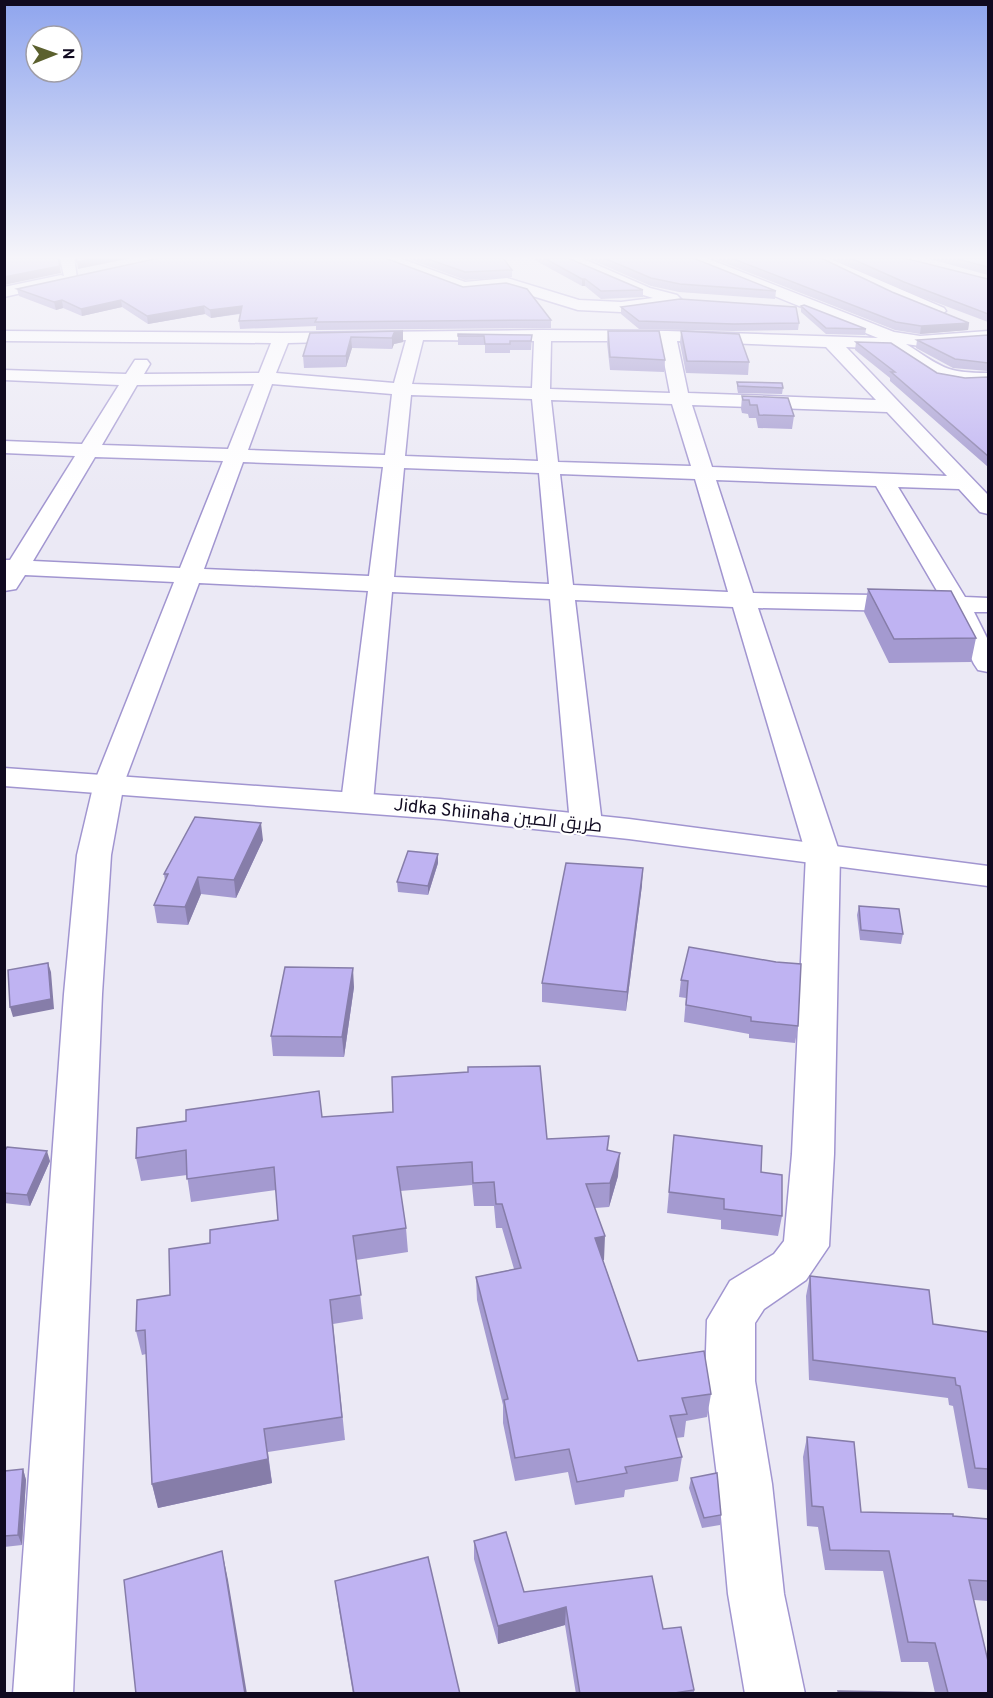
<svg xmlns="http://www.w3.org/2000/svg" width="993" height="1698" font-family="Overpass,Cairo,sans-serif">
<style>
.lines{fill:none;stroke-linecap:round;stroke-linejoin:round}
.minor-casing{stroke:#a195d0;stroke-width:3}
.tertiary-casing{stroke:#a195d0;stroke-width:3}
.primary-casing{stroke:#a195d0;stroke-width:3}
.minor{fill:#fff;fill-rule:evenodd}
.tertiary{fill:#fff;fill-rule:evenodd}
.primary{fill:#fff;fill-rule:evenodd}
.wall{fill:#a49ad0}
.shaded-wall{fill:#867da9}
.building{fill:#bfb3f2;stroke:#867da9;stroke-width:1.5}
.labels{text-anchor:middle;stroke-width:4.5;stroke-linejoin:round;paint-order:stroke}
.street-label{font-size:18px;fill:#100a20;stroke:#fff}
</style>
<rect width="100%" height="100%" fill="#ebe9f5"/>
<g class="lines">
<defs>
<path id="minor" d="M60,258h14l3,20 -2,3h-10z
M378,258h21l66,24 42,-4 72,22 42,2 32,-4 -13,-4 -76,-33 -2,-3h19l69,30 27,7 5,5 -8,5 -53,7 -43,-2 -72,-22 -42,4 -84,-31z
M686,258h20l188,74 26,4 68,-5v10l-68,5 -14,-2c36,23 39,29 82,29v10l-24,1 -28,-5 -46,-30 -44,-2 142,148v19l-8,-2 -21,-23 -61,-2 67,110 23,1v14h-14l14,28v32l-10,-2 -4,-6 -26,-52 -190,-4 82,246 -6,300 -5,92 -23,34 -42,29 -9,14v58l17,103 12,110 21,100h-60l-17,-100 -10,-110 -13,-103 2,-61 23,-39 44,-27 10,-13 8,-87 14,-300 -73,-247 -158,-7 27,224 -5,7 -11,3 -11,-3 -5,-7 -20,-225 -158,-7 -19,210 -5,7 -11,2 -11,-2 -5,-7 27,-211 -169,-8 -75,200 -13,72 -9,139 -29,700h-60l51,-700 13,-139 17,-72 80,-201 -149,-7 -9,14 -12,2v-31h6l65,-104 -71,-3v-12l78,3 37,-59 -115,-5v-10l122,4 9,-14h12l3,4 -6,10 115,-1 12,-30 -267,-2v-10l277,2 262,-3 124,1 211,7 -190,-77zM406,340l-12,43 -118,-10 12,-30zM423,340l111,1 -2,47 -120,-4zM551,341h109l10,52 -120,-4zM677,341l149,6 50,53 -188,-7zM254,384l-26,65 -126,-4 35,-60zM272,384l120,10 -7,61 -137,-5zM411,395l121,4 6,62 -133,-5zM551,400l121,4 19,62 -133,-4zM692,405l195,7 60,64 -235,-9zM95,457l128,4 -43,107 -147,-7zM243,462l140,5 -14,109 -165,-7zM404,468l135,5 10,111 -155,-7zM560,474l135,5 33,113 -155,-7zM716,480l160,6 64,110 -187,-3z
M809,258h19l116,50 2,3 -8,5 -6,-2 -121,-53z"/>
<path id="tertiary" d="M61,275l5,2 3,3 -3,3 -62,14v-10z"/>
<path id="primary" d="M4,768l436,31 189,20 359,47v20l-359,-47 -189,-20 -436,-33z"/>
</defs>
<use href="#minor" class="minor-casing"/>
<use href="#tertiary" class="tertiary-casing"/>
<use href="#primary" class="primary-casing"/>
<use href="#minor" class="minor"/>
<use href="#tertiary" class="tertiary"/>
<use href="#primary" class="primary"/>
</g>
<path class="wall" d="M406,258h97l9,12v7l-47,3z
M531,258h37l75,32v7l-42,2 -16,-13h-3z
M587,258h106l83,33 -1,8 -96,-7 -28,-6z
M712,258h109l71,34 77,31 -1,7 -48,4 -25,-4z
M833,258h71l84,21v43l-85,-32z
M926,258h62v17z
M17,289l534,31v8l-235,2v-4l-76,3 -1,-8 1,-7 -29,4 -6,-4 -57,10 -26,-17 -40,9 -19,-8 -7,2 -37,-14z
M801,306l65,23 -1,6 -39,-1 -25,-22z
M621,307l178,16 -1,7 -65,1 -94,-2 -18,-15z
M403,331v11l-9,2 -2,5 -40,-1 -6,19 -42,1 -1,-12 7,-23z
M608,331l57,29 -1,12 -54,-2 -3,-27z
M681,331l68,31 -1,13 -62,-2 -6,-30z
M458,334l74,1 -1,15h-21v3h-25v-8h-27z
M988,335v36l-35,-3 -37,-20 1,-8z
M856,342l81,31 28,5 23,-1v90l-98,-86v-3l-35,-28z
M737,382l46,6 -1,6 -44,-1 -1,-5z
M742,396l52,20 -2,13 -34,-1 -2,-10h-7l-1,-4 -6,-1 -1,-4z
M868,589l108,49 -5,24 -82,1 -25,-51z
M263,840l-27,58 -35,-4 -13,31 -31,-2 -3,-18 11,-24 -1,-7z
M438,863l-10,32 -30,-3 -1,-10z
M642,885l-16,126 -84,-9v-19z
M859,906l44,28 -2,10 -41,-4 -3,-25z
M689,947l109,79 -3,17 -46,-5v-4l-65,-12 2,-24 -7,-1 2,-17z
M354,987l-10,70 -71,-1 -2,-20z
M322,1117l225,22 62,-3 -1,15 10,25 -9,31 -14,1 8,52 35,101 73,33 -4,23 -21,4 -2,16 -8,1 6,19 -4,24 -53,9 -1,7 -49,8 -7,-33 -53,9 -12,-58v-18l-26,-105 -1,-23 38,-8 -12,-41h-6l-2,-22h-20l-2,-21 -72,6 6,37 2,24 -52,8 7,59 -30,5 12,116 -77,12 4,31 -114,25 -6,-24 -6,-130 -4,1 -6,-24 34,-36 40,-52 68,-23 -2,-30 -85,12 -4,-27 -46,6 -5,-23z
M674,1135l87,37 21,44 -4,20 -57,-7v-9l-54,-7z
M4,1152l46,9 -20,45 -26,-3z
M810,1276l123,48 55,8v158l-20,-2 -15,-82 -4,-1 -1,-7 -139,-18 -3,-84z
M807,1437l54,75 127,7v82l-14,-1 14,94h-150v-3l97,2 -7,-31h-27l-18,-91 -58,-1 -7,-43 -11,-1 -4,-69z
M23,1469l3,11 -4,65 -18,2v-74z
M691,1478l30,37 -1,10 -18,3 -13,-40z
M474,1541l50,51 139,37 31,61v4h-118l-11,-69 -67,19 -24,-85z
M335,1581l125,113h-107l-14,-84z"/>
<path class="shaded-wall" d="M96,258h36l-54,11 -1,-7z
M60,266l1,7 -57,12v-8z
M582,279h3v7h-3z
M62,300l1,8 -7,2 -2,-8z
M121,300l1,7 -40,9 -1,-7z
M204,306l1,8 -57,10 -1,-8z
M242,306l1,7 -32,5 -1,-8z
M969,323l-1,7 -48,4 1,-8z
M403,331v11l-9,2 -2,5v-11l2,-5z
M351,337l1,11 -6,19v-11z
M261,823l2,17 -27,58 -2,-18z
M438,854v9l-10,32v-9z
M643,868l-1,17 -16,126 1,-19z
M198,877l3,17 -13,31 -3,-18z
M48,963l3,9 3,37 -41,8 -3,-10z
M353,968l1,19 -10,70 -2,-20z
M47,1151l3,10 -20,45 -3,-11z
M620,1153l-2,23 -9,31 1,-24z
M605,1236l-1,24 -10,1 1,-23z
M264,1429l8,54 -114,25 -6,-24z
M23,1469l3,11 -4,65 -4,-10z
M222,1551l6,29 19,114h-2z
M566,1607l-1,18 -67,19v-18z"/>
<path class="building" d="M4,258h54l2,8 -56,11z
M76,258h20l-19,4z
M159,258h226l78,29 43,-4 21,6 24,31 -236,2 2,-4 -78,3 3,-15 -32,4 -6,-4 -57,10 -26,-16 -40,9 -19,-9 -8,2 -37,-13z
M425,258h78l9,12 -47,2z
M544,258h24l75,32 -42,1 -16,-12h-3z
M604,258h89l83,33 -96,-7 -29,-6z
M731,258h90l71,34 77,31 -48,3 -25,-4z
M850,258h54l84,21v35l-84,-32z
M954,258h34v9z
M680,299l116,8 3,16 -65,1 -95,-3 -18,-14z
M804,305l62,24 -40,-1 -25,-22z
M403,331l-9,2 -2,5 -41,-1 -5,19h-43l7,-23z
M608,331h51l6,29 -55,-3z
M681,331l58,3 10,28 -62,-1z
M458,334l74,1 -1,6h-21v3h-25l-1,-8h-26z
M988,335v28l-33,-4 -38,-19z
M856,342l35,1 46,30 28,5 23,-1v79l-97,-84h4z
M737,382l45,1 1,5 -45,-2z
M742,396l46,2 6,18 -35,-1 -2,-10h-7l-1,-5h-6z
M868,589l83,2 25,47 -82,1z
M195,817l66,6 -27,57 -36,-3 -13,30 -31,-2 14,-31h-4z
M408,851l30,3 -10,32 -31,-4z
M566,863l77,5 -16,124 -85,-9z
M859,906l40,3 4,25 -42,-4z
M689,947l87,15 25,2 -3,62 -47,-5v-4l-65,-12 2,-24 -7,-1z
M48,963l3,36 -41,8 -2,-37z
M285,967l68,1 -11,69 -71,-1z
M540,1066l7,73 62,-3 -2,14 13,3 -10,30 -24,1 19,52 -10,2 43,123 66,-10 7,43 -29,4 5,16 -17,2 12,41 -57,10 2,6 -50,9 -8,-33 -54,9 -11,-58 4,-1 -32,-122 45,-9 -19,-64h-6l-2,-22 -21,1 -1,-21 -75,5 9,61 -53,8 8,59 -31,5 12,117 -78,12 4,30 -116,25 -7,-154 -9,1 1,-31 33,-5 -1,-46 41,-6v-13l68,-10 -4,-53 -87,12 -1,-29 -50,8 1,-30 49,-7v-11l133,-19 3,26 71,-5 -1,-35 76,-5v-5z
M674,1135l88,11 -1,26 21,3v41l-58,-7v-10l-55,-7z
M7,1147l40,4 -20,44 -23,-2v-41z
M810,1276l119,14 4,34 55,8v137l-13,-1 -15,-82 -4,-1 -1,-7 -142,-18z
M807,1437l47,5 7,70 92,2v2l35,3v62l-19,-1 19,81v33h-149l-1,-3 110,2 -13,-50 -27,-1 -19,-91 -59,-1 -7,-43 -11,-1z
M23,1469l-5,66 -14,1 1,-65z
M717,1473l4,42 -17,3 -13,-40z
M506,1532l18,60 128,-16 11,53 18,-2 13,63 -26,4h-88l-14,-87 -68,19 -24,-85z
M222,1551l23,143h-109l-12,-114z
M428,1557l32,137h-106l-19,-113z"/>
<linearGradient id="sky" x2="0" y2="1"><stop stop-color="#8fa5ee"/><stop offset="0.52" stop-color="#f6f5fa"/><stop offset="1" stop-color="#f6f5fa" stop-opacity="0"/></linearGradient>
<rect width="993" height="496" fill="url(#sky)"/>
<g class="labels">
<g class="street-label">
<text transform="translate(498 815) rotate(6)" y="6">Jidka Shiinaha طريق الصين</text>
</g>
</g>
<rect width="993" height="1698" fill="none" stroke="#100a20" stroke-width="12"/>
<g transform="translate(54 54) rotate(89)"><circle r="28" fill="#ffffff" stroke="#9f9da6" stroke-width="1.5"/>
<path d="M0-4.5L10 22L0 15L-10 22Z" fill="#5b602e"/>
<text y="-9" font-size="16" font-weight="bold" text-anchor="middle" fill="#100a20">N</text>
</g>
</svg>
